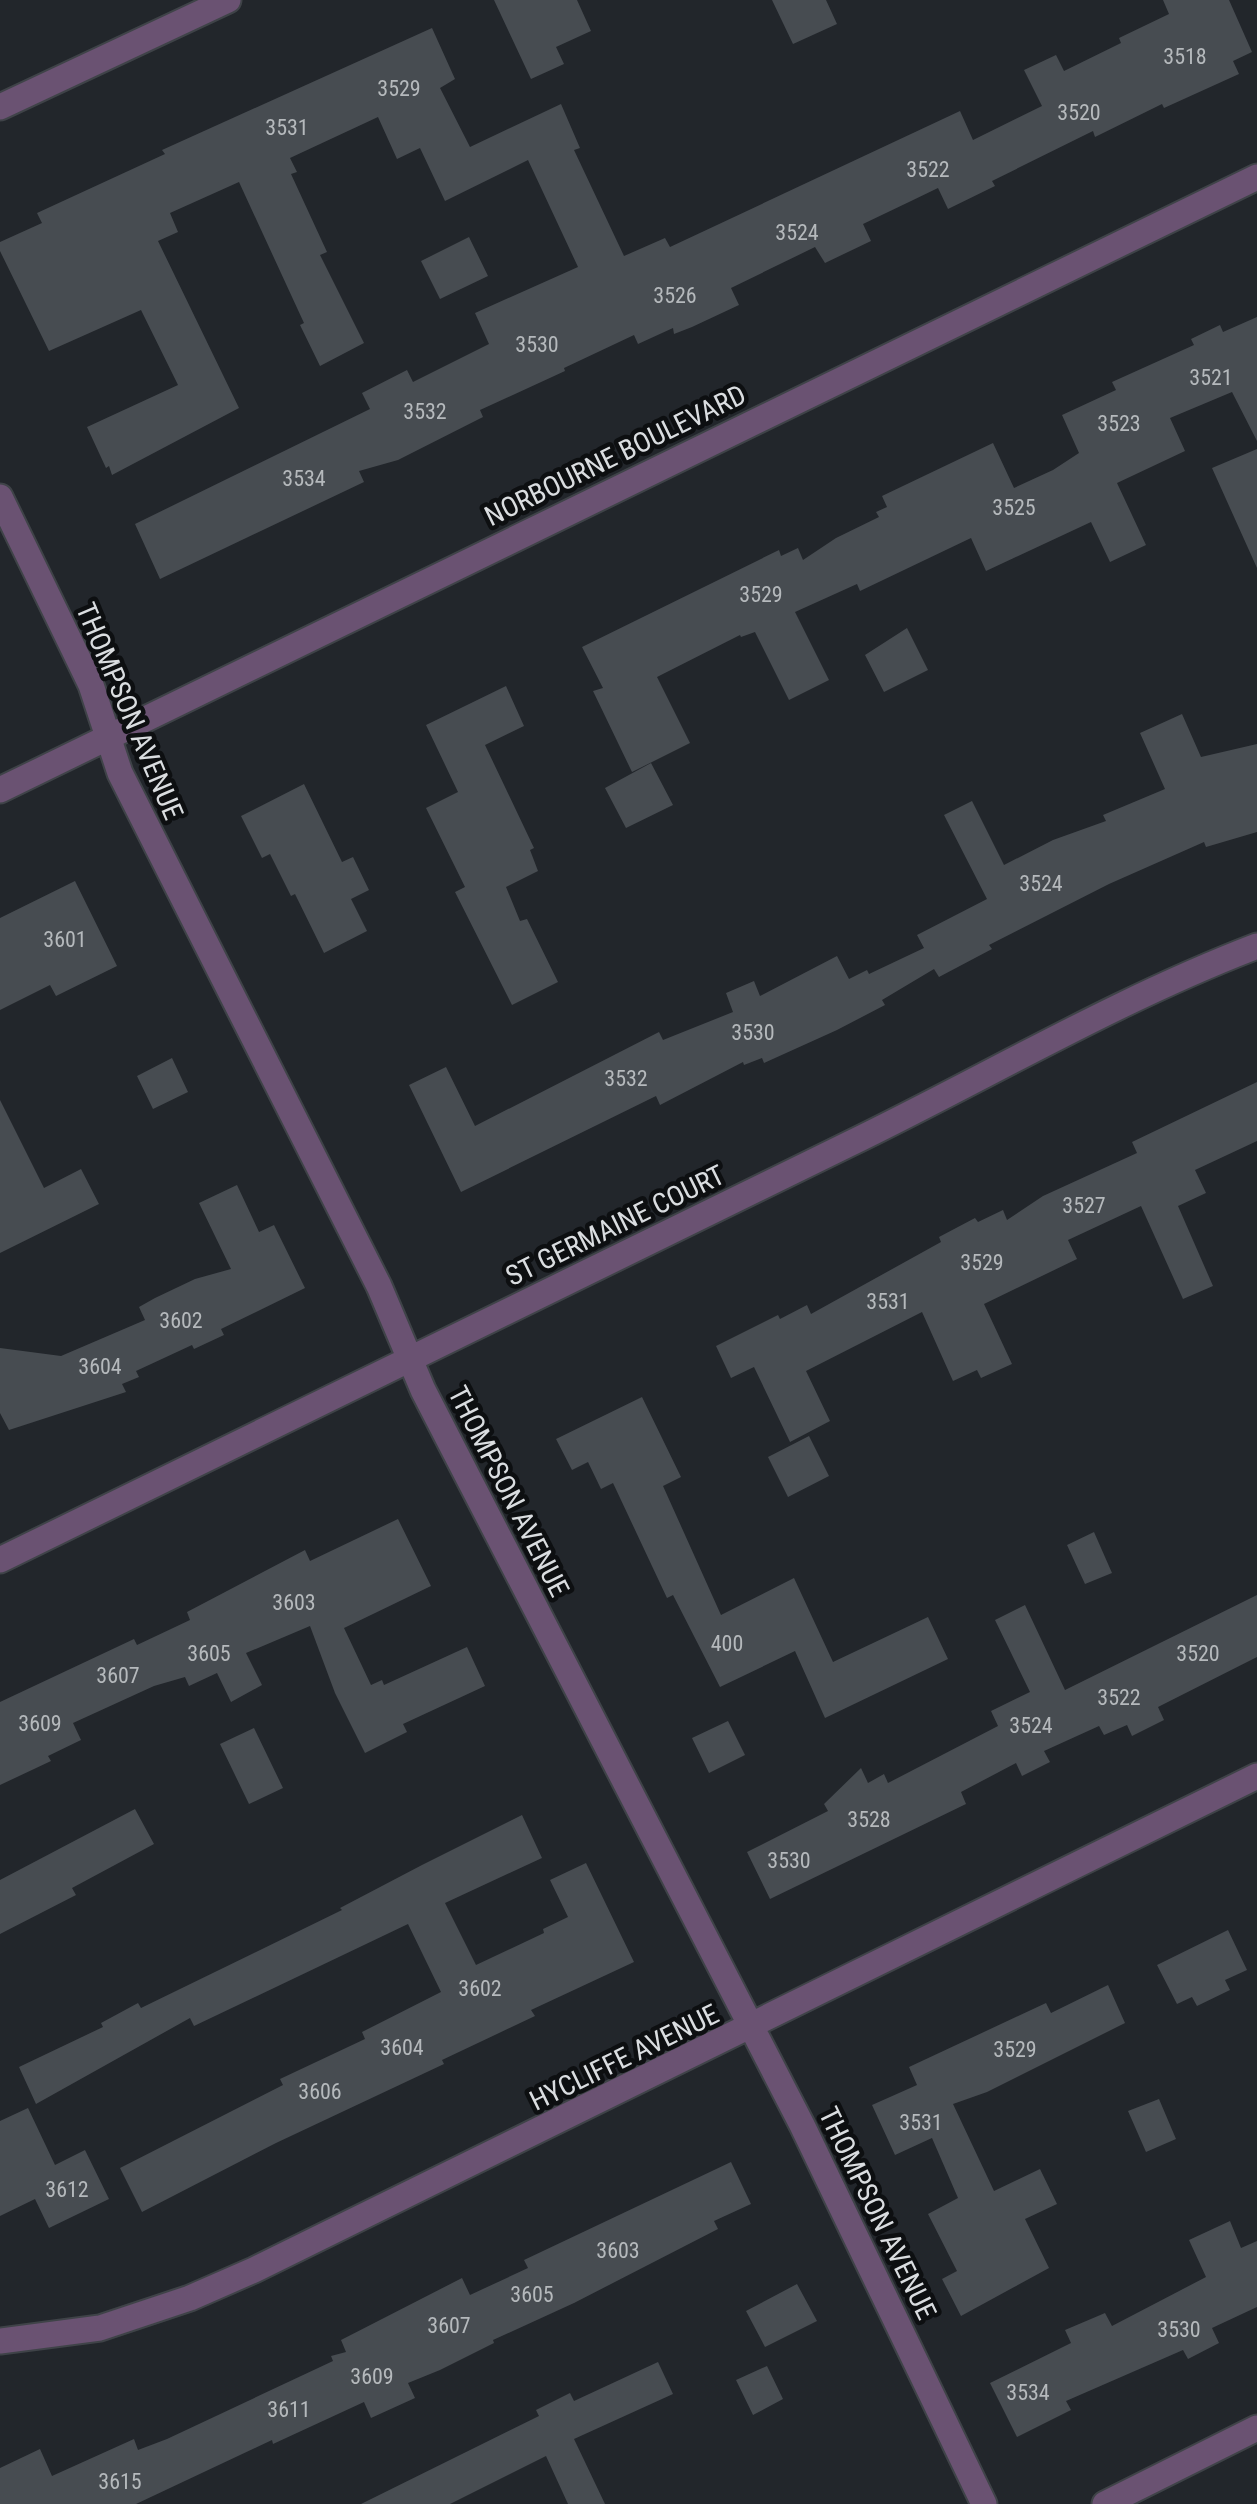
<svg xmlns="http://www.w3.org/2000/svg" width="1257" height="2504" font-family="'Roboto Condensed',sans-serif">
<style>
.building{fill:#474c51}
.lines{fill:none;stroke-linecap:round;stroke-linejoin:round}
.minor-casing{stroke:#3f4348;stroke-width:29}
.minor{stroke:#6a5272;stroke-width:25}
.labels{text-anchor:middle;stroke-width:9;stroke-linejoin:round;paint-order:stroke}
.number-label{font-size:22px;fill:#b5b9bc}
.street-label{font-size:28px;fill:#dadde0;stroke:#0d0f11}
</style>
<rect width="100%" height="100%" fill="#22262b"/>
<path class="building" d="M494,0h83l14,31 -35,16 8,17 -33,15z
M772,0h54l11,24 -44,20z
M1163,0h66l23,52 -19,9 6,13 -75,34 -2,-4 -67,33 -2,-6 -101,50 3,5 -47,23 -10,-21 -29,14 -46,22 8,17 -46,22 -10,-16 -84,41 8,17 -47,22 -18,7 -1,-6 -35,16 -4,-9 -70,33 1,3 -85,39 3,7 -85,43 -39,11 5,11 -204,97 -25,-55 235,-115 -8,-16 45,-23 6,12 76,-38 -14,-31 103,-46 -50,-107 -83,41 -25,-53 -23,11 -19,-42 -88,41 7,14 -6,2 36,78 -7,3 44,88 -44,23 -20,-41 4,-2 -65,-141 -69,31 8,19 -20,9 81,167 -127,67 -3,-9 -3,2 -19,-41 91,-42 -37,-75 -92,41 -49,-100v-9l42,-19 -5,-10 128,-59 -3,-4 270,-122 23,51 -15,9 30,59 91,-43 19,44 -6,2 50,106 41,-18 5,9 290,-136 13,29 69,-34 -18,-36 32,-15 8,16 57,-28 -2,-5 50,-24z
M469,237l19,39 -48,23 -19,-38z
M1257,317v124l-25,-49 -62,26 15,33 -68,32 29,62 -36,17 -19,-40 -105,49 -15,-33 -111,53 -3,-7 -62,28 34,68 -40,20 -34,-68 -14,5 -1,-2 -83,42 33,66 -58,29 -39,-81 10,-3 -21,-41 197,-97 2,6 17,-8 5,12 33,-22 43,-21 -3,-5 11,-5 -5,-11 111,-53 21,45 39,-18 26,-17 -17,-38 54,-25 -4,-8 82,-37 -3,-6 29,-14 3,7z
M1257,449v119l-45,-100z
M907,628l21,42 -44,22 -19,-37z
M506,686l18,40 -39,19 49,103 -4,2 8,21 -32,16 14,34 7,-2 31,63 -46,23 -57,-113 10,-5 -39,-79 32,-16 -32,-67z
M1182,714l19,43 56,-13v88l-51,15 -2,-5 -95,42 -120,61 3,4 -53,28 -5,-8 -52,31 3,5 -48,25 -73,33 -2,-5 -18,7 -1,-3 -83,43 -4,-9 -195,96 -52,-107 37,-18 29,59 184,-94 4,8 70,-28 -7,-19 28,-12 6,15 77,-40 12,23 18,-9 2,4 55,-26 -7,-13 70,-36 -43,-84 28,-14 32,64 49,-25 53,-19 -3,-6 62,-26 -25,-56z
M651,763l22,42 -47,23 -21,-40z
M304,784l38,78 11,-5 16,33 -18,9 16,32 -43,22 -29,-59 -4,2 -21,-42 -8,4 -21,-42z
M75,881l42,85 -61,30 -6,-11 -50,25v-92z
M172,1058l16,34 -35,17 -16,-33z
M1257,1082v59l-62,29 11,23 -28,13 35,80 -30,13 -42,-93 -73,34 9,19 -93,45 28,60 -31,14 -4,-8 -24,11 -31,-69 -116,59 24,50 -40,21 -36,-75 -23,11 -15,-32 62,-31 2,4 27,-14 4,9 130,-72 -2,-5 36,-19 3,4 25,-12 4,10 36,-24 94,-43 -5,-11z
M0,1100l44,88 37,-19 18,35 -99,49z
M237,1185l22,47 15,-7 31,63 -84,41 3,6 -30,14 -2,-4 -56,26 3,6 -17,7 4,8 -117,38 -9,-17v-65l61,8 84,-36 -6,-13 16,-9 40,-19 36,-10 -32,-66z
M642,1397l39,80 -18,9 58,129 73,-37 39,84 95,-45 20,42 -123,59 -30,-67 -75,36 -47,-92 -6,3 -54,-115 -12,6 -13,-27 -16,8 -16,-31z
M809,1436l20,40 -41,21 -20,-40z
M398,1519l33,67 -87,42 27,57 11,-5 2,5 83,-38 18,39 -82,38 4,8 -42,21 -30,-60 -25,-67 -64,27 16,32 -31,17 -14,-29 -28,13 -4,-9 -31,9 -81,37 8,17 -33,16 3,5 -51,24v-83l134,-63 3,6 53,-25 -3,-8 118,-62 5,11z
M1094,1532l18,41 -27,11 -18,-39z
M1257,1595v62l-99,50 6,13 -32,16 -5,-11 -23,10 -5,-9 -55,25 6,11 -28,14 -6,-13 -55,29 5,12 -196,95 -23,-47 81,-41 -4,-7 37,-36 7,15 16,-9 4,9 110,-57 -7,-15 39,-19 -35,-72 30,-15 40,85z
M728,1721l17,34 -36,18 -17,-35z
M254,1728l29,60 -34,16 -29,-60z
M135,1809l19,35 -82,44 4,7 -76,39v-54z
M522,1815l20,43 -97,45 31,62 68,-32 -1,-4 25,-12 -18,-37 36,-17 48,99 -103,48 4,6 -93,44 2,4 -168,79 -134,69 -22,-44 163,-83 -3,-6 85,-40 -3,-7 79,-40 -33,-68 -214,102 -4,-8 -154,86 -17,-37 84,-40 -2,-4 37,-20 3,5 201,-98 -2,-2 82,-43z
M1228,1930l19,40 -22,10 5,10 -33,16 -5,-9 -15,7 -20,-39z
M1108,1985l17,38 -138,69 -34,12 41,87 46,-22 17,35 -32,15 24,49 -88,48 -19,-37 15,-8 -29,-57 30,-16 -26,-60 -37,17 -23,-50 45,-20 -8,-18 137,-64 5,10z
M1159,2099l17,40 -30,13 -18,-41z
M28,2108l27,57 30,-15 24,49 -60,29 -14,-29 -35,17v-95z
M731,2162l20,42 -37,17 4,8 -144,74 -81,37 1,3 -54,27 -32,13 7,15 -44,20 -7,-16 -91,42 -1,-4 -136,64h-136v-36l40,-19 12,27 82,-37 4,11 29,-11 166,-78 -2,-5 15,-4 -5,-12 121,-62 8,17 58,-27 -4,-8z
M1230,2221l11,27 16,-7v66l-45,21 7,15 -31,16 -5,-9 -117,51 5,9 -54,27 -27,-54 81,-40 -6,-13 40,-17 7,13 94,-49 -17,-37z
M797,2284l20,37 -52,26 -19,-36z
M658,2362l15,32 -99,45 31,65h-37l-22,-48 -96,48h-89l178,-88 -3,-6 34,-17 4,8z
M767,2366l16,33 -30,16 -17,-35z"/>
<g class="lines">
<defs>
<path id="minor" d="M0,107l228,-107
M0,497l91,188 29,88 259,513 44,104 379,735 182,379
M0,790l1257,-613
M0,1560c283,-139 566,-277 849,-416 136,-66 267,-144 408,-198
M0,2341l100,-13 90,-30 64,-28 1003,-494
M1105,2504l152,-76"/>
</defs>
<use href="#minor" class="minor-casing"/>
<use href="#minor" class="minor"/>
</g>
<g class="labels">
<g class="number-label">
<text x="1185" y="64">3518</text>
<text x="399" y="96">3529</text>
<text x="1079" y="120">3520</text>
<text x="287" y="135">3531</text>
<text x="928" y="177">3522</text>
<text x="797" y="240">3524</text>
<text x="675" y="303">3526</text>
<text x="537" y="352">3530</text>
<text x="1211" y="385">3521</text>
<text x="425" y="419">3532</text>
<text x="1119" y="431">3523</text>
<text x="304" y="486">3534</text>
<text x="1014" y="515">3525</text>
<text x="761" y="602">3529</text>
<text x="1041" y="891">3524</text>
<text x="65" y="947">3601</text>
<text x="753" y="1040">3530</text>
<text x="626" y="1086">3532</text>
<text x="1084" y="1213">3527</text>
<text x="982" y="1270">3529</text>
<text x="888" y="1309">3531</text>
<text x="181" y="1328">3602</text>
<text x="100" y="1374">3604</text>
<text x="294" y="1610">3603</text>
<text x="727" y="1651">400</text>
<text x="209" y="1661">3605</text>
<text x="1198" y="1661">3520</text>
<text x="118" y="1683">3607</text>
<text x="1119" y="1705">3522</text>
<text x="40" y="1731">3609</text>
<text x="1031" y="1733">3524</text>
<text x="869" y="1827">3528</text>
<text x="789" y="1868">3530</text>
<text x="480" y="1996">3602</text>
<text x="402" y="2055">3604</text>
<text x="1015" y="2057">3529</text>
<text x="320" y="2099">3606</text>
<text x="921" y="2130">3531</text>
<text x="67" y="2197">3612</text>
<text x="618" y="2258">3603</text>
<text x="532" y="2302">3605</text>
<text x="449" y="2333">3607</text>
<text x="1179" y="2337">3530</text>
<text x="372" y="2384">3609</text>
<text x="1028" y="2400">3534</text>
<text x="289" y="2417">3611</text>
<text x="120" y="2489">3615</text>
</g>
<g class="street-label">
<text transform="translate(615 455) rotate(-26)" y="10">NORBOURNE BOULEVARD</text>
<text transform="translate(130 711) rotate(67)" y="10">THOMPSON AVENUE</text>
<text transform="translate(615 1225) rotate(-26)" y="10">ST GERMAINE COURT</text>
<text transform="translate(509 1491) rotate(63)" y="10">THOMPSON AVENUE</text>
<text transform="translate(624 2057) rotate(-26)" y="10">HYCLIFFE AVENUE</text>
<text transform="translate(878 2213) rotate(64)" y="10">THOMPSON AVENUE</text>
</g>
</g>
</svg>
